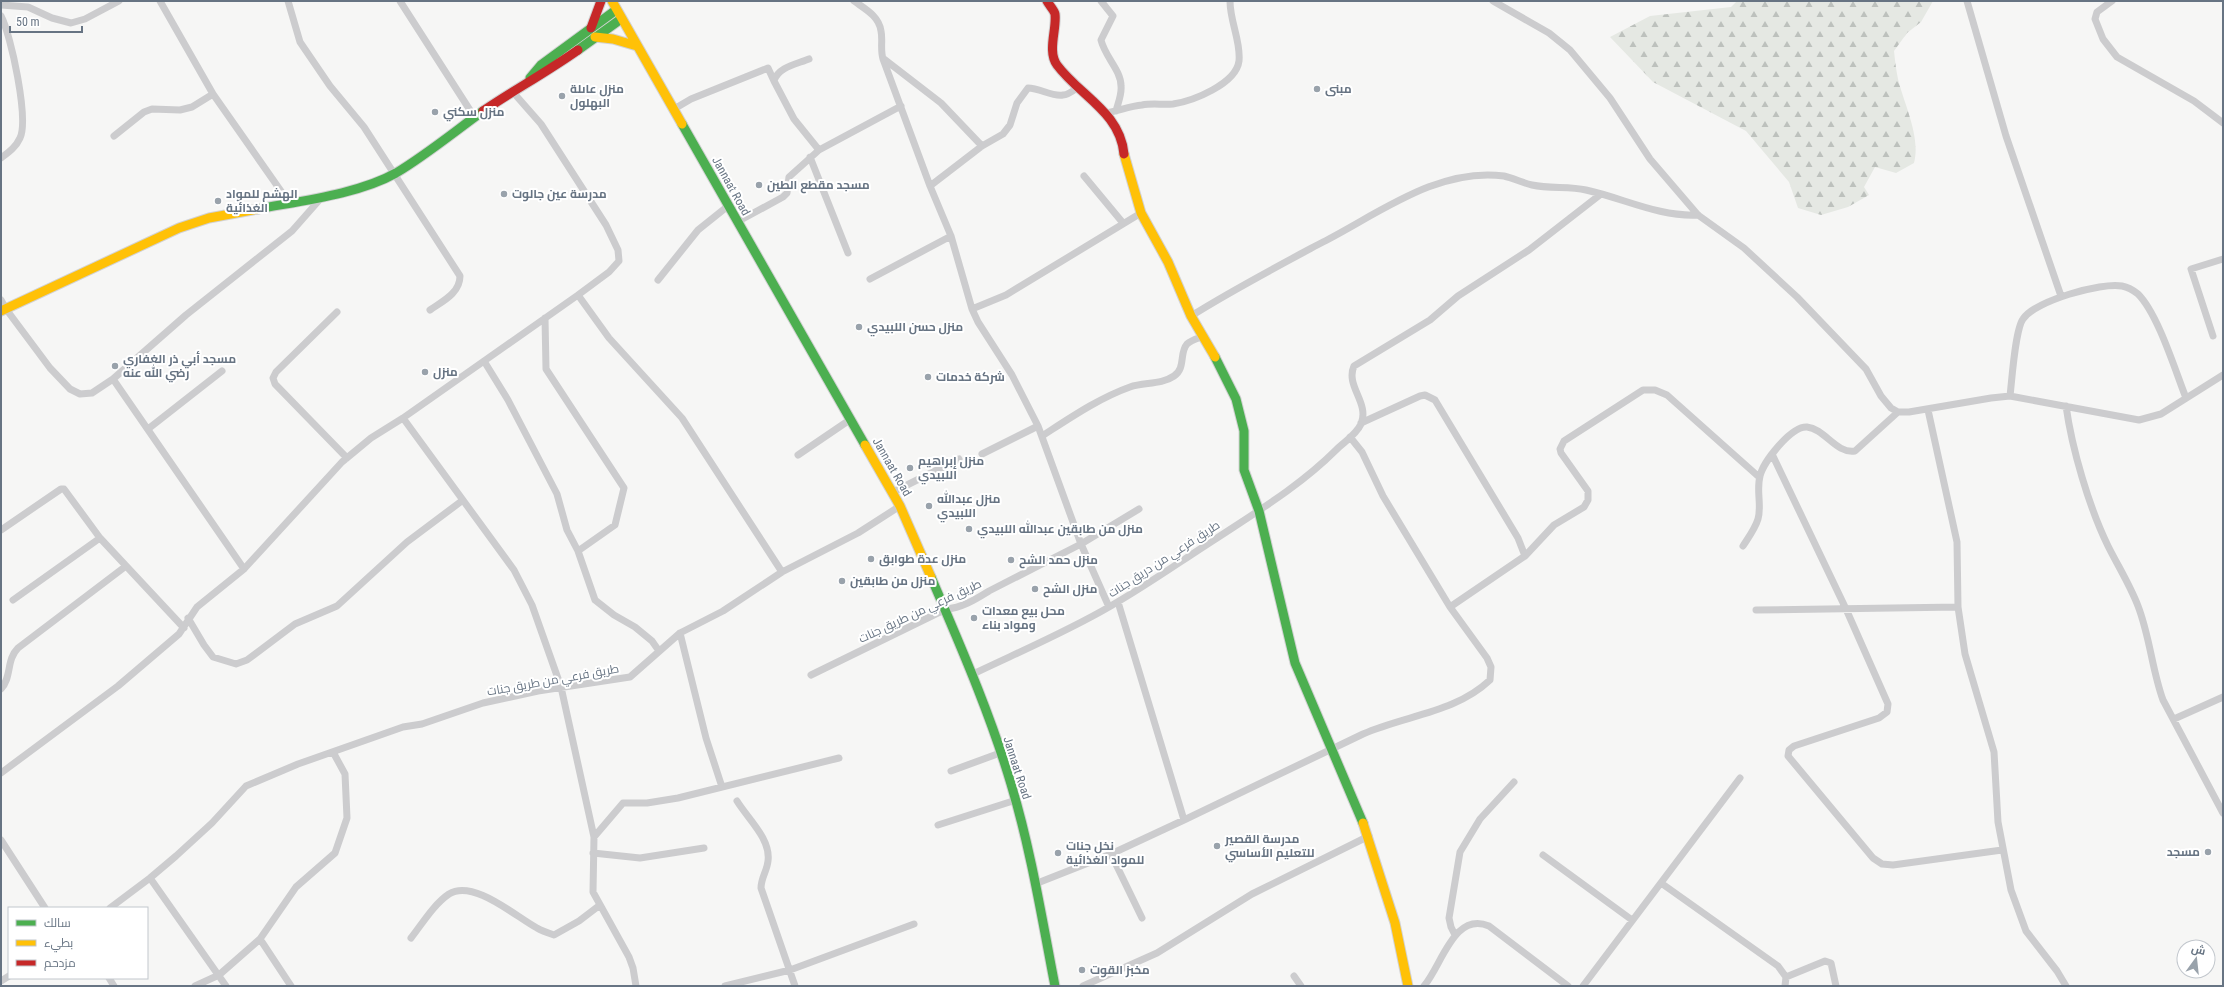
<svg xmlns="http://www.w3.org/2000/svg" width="2224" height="987" font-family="'Roboto Condensed',Cairo,sans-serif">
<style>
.forest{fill:url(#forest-firs)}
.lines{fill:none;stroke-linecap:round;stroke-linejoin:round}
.fast-casing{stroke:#d2d2d3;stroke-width:11}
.slow-casing{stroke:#d2d2d3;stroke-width:11}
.jam-casing{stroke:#d2d2d3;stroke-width:11}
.street{stroke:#ccccce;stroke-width:7}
.fast{stroke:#4caf50;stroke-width:9}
.slow{stroke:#ffc107;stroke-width:9}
.jam{stroke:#c62828;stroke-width:9}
.poi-dot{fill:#99a2ab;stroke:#fff;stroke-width:1.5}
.labels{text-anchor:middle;stroke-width:4;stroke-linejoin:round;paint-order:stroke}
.poi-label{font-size:12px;font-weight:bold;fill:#677483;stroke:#fff;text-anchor:start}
.street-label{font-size:12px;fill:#677483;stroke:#fff}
</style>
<defs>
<pattern id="forest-firs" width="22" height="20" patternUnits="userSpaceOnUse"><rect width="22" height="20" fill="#e5e8e3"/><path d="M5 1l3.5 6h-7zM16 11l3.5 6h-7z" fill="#bdc1bd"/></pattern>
</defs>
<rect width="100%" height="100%" fill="#f6f6f5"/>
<path class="forest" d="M1737,1h196l-12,21 -14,11 -13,18c1,9 2,19 4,28 6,25 23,58 16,84l-18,10 -21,-6 -11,20 5,8 -21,12 -27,8 -23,-7 -9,-26 -43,-51 -93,-49 -43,-45 40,-21 81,-9z"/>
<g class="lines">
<defs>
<path id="fast" d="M578,50l43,-31
M530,78l11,-13 75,-55
M682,124l183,321
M258,209c42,-8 101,-15 138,-36 30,-18 58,-41 87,-62
M1215,357l21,42 8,32v39l15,41 36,152 68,160
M931,577c29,68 59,136 80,207 20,66 31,135 44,202"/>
<path id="slow" d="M612,1l70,123
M595,37l18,2 24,7
M1124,154l17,59 27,49 23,54 24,41
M1,311l178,-83 30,-10 49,-9
M865,445l35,61 31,71
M1363,823l32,100 13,63"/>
<path id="jam" d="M1047,1c2,4 7,9 8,13 2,15 -8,37 2,51 23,31 63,47 67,89
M591,28l10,-27
M483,111c31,-21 64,-39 95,-61"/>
</defs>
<use href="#fast" class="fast-casing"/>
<use href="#slow" class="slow-casing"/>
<use href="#jam" class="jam-casing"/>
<path class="street" d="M160,1l53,93 77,110
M288,1l12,41 30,44 34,41 96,149c0,17 -17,25 -30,34
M400,1l75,117
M854,1c11,8 25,15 27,30 2,9 -1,18 2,28l47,127 21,50 21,73 6,13 34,53 26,51 43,118 28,63
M1101,1l12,15 -12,24c4,17 20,30 20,46 1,8 -3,17 -5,25
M1493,1l56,32 21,17 40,48 40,61 48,56 46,33 53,49 69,72 15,27 10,12 7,4h11l82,-14 19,-2 129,24 22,-6 62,-39
M1967,1l39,135 55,160
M2112,1l-15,11 -2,7 8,20 14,18 77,44 29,22
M1,5l27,2 24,11 19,5 14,-4 34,-18
M1,16c10,19 28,103 19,122 -4,9 -11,14 -19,20
M809,59c-12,5 -31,8 -35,22l20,38 25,31
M884,59l57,44 41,43
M674,109l17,-10 77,-31 6,13
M1106,113c12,-2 24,-7 36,-8 10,-2 21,0 31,-1 20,-3 63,-20 66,-43 2,-20 -9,-39 -9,-60
M114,136l30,-24 8,-3 28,1 12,-3 21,-13
M810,157l38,96
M1084,176l39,47
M930,186l52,-40 21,-12 7,-9 7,-22 11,-15c12,0 24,9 35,7 4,0 10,-4 14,-7
M737,222l46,-25 4,-4 2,-16 30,-27 82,-44
M870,279l81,-43
M658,280l40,-50 30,-24
M578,295l31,43 73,80 100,154
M1,300l5,9 44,59 20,21 10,5 12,-1 21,-14 73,-64 106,-84 30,-34
M972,309l34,-14 135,-82
M337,312l-61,60 -3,6 2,6 72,74
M1191,316c43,-27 87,-50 132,-74 55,-28 115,-75 181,-66 9,2 19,7 28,9 18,4 37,1 54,5 37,8 73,27 112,25
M545,318l1,51 78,119 -9,37 -37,26
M2213,336l-22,-67 32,-10
M484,361l24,39 49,94 10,36 11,21 17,49 19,15 21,12 17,14 7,10
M113,379l131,190
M2010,396c2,-16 5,-66 13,-77 12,-18 78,-37 99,-33 5,1 11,4 16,8 20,20 37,76 48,104
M2066,406c6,43 23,101 42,140 10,20 22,39 30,60 12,31 14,64 25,94l60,113
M1928,410l29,132 1,65 7,47 29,98 4,70 13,68 15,41 31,40 9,15
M403,418l111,152 18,35 29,82 33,150
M1361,423l59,-27 5,-1 10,5 83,138 7,18 -75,51
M148,429l74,-58
M1042,436c28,-18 57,-38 88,-49 14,-5 31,-2 44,-11 12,-8 5,-23 13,-32 4,-4 12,-6 17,-8
M982,454l56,-28
M1772,454l74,155 42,95 -1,8 -8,6 -85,28 -5,4 -1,6 85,102 9,6 11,1 109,-15
M798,455l53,-36
M893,492l66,-33
M1,530l60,-41h3l36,49
M1743,546c5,-8 12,-17 15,-27 4,-14 -2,-28 2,-43 3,-14 31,-50 47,-49 18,2 29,27 48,24l43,-39
M1525,556l29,-31 30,-18 4,-7v-9l-27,-38 -1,-4 4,-8 79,-51h12l12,5 92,82
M13,600l87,-62 84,90
M1118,602l66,218
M1756,610l202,-3
M188,618l16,27 9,12 23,7 11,-4 48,-36 42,-18 70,-64 56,-42
M680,633l26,105 16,49
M973,674c46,-22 93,-42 136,-67 37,-21 72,-46 108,-69 41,-27 84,-53 119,-88 8,-8 20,-15 25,-26 9,-21 -16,-38 -7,-58l76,-46 28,-24 71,-46 72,-56
M811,675l135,-66c16,-1 30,-10 43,-18l92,-47 58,-35
M1,689c11,-12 5,-29 17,-41l108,-82
M2174,719l49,-22
M951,771l49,-18
M1,773l117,-87 61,-52 18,-27 47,-38 98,-107 29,-24 32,-20 175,-123 31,-23 10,-11 -1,-11 -12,-25 -65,-101 -29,-33
M737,801c11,18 34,38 31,60 -1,10 -7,17 -7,27l34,98
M938,825l78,-25
M1,840l44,68
M593,853l47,5 64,-10
M1111,854l31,64
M1543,855l89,65
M150,878l76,108
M1661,883l117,83 8,11 -1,9
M1035,884l76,-30 73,-34 179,-86c43,-19 92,-21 127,-54l1,-13 -4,-9 -37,-51 -67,-111 -21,-44 -12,-15
M110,908l40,-30 26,-22 36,-33 34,-37 52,-22 105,-37 19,-3 61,-21 55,-12 92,-14 50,-44 43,-22 59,-39 76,-39 42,-27
M1455,935l-4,-8 -2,-9 11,-66 20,-33 34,-37
M411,938c11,-14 23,-34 38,-44 25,-15 67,23 88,34 5,3 11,5 17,7l25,-14 21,-16
M260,939l31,47
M1294,976l7,10
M1786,977l39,-16 6,2 5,23
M109,978l5,8
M1,981l8,-5
M195,986l24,-11 41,-36 36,-52 39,-34 12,-35 -2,-44 -12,-22
M636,986l-3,-18 -4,-11 -36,-65 1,-55 29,-34h24l31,-5 161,-40
M725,986l65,-16 124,-46
M1083,986l74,-33 95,-59 117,-58
M1424,986c18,-21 30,-75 65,-60l79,60
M1583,986l157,-208"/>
<use href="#fast" class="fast"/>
<use href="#slow" class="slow"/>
<use href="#jam" class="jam"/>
</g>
<g class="poi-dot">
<circle cx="1317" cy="89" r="4"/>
<circle cx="562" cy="96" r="4"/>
<circle cx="435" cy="112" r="4"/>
<circle cx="759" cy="185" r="4"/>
<circle cx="504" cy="194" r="4"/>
<circle cx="218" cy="201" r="4"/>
<circle cx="859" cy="327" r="4"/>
<circle cx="115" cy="366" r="4"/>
<circle cx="425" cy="372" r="4"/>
<circle cx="928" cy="377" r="4"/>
<circle cx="910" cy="468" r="4"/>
<circle cx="929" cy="506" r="4"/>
<circle cx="969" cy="529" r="4"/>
<circle cx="871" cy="559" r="4"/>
<circle cx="1011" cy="560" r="4"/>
<circle cx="842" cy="581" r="4"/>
<circle cx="1035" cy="589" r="4"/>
<circle cx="974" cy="618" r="4"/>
<circle cx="1217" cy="846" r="4"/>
<circle cx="2208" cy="852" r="4"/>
<circle cx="1058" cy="853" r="4"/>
<circle cx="1082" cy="970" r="4"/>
</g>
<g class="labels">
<g class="poi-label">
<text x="570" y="93">منزل عاىلة<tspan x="570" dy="14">البهلول</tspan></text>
<text x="1325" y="93">مبنى</text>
<text x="443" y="116">منزل سكني</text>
<text x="767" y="189">مسجد مقطع الطين</text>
<text x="226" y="198">الهشم للمواد<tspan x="226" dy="14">الغذائية</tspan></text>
<text x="512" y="198">مدرسة عين جالوت</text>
<text x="867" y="331">منزل حسن اللبيدي</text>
<text x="123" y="363">مسجد أبي ذر الغفاري<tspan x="123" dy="14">رضي الله عنه</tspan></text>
<text x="433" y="376">منزل</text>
<text x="936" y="381">شركة خدمات</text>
<text x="918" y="465">منزل إبراهيم<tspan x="918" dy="14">اللبيدي</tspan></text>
<text x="937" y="503">منزل عبدالله<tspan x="937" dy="14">اللبيدي</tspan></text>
<text x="977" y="533">منزل من طابقين عبدالله اللبيدي</text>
<text x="879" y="563">منزل عدة طوابق</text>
<text x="1019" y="564">منزل حمد الشح</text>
<text x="850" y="585">منزل من طابقين</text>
<text x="1043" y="593">منزل الشح</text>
<text x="982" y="615">محل بيع معدات<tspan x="982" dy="14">ومواد بناء</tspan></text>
<text x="1225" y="843">مدرسة القصير<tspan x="1225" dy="14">للتعليم الأساسي</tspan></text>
<text x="1066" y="850">نخل جنات<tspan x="1066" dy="14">للمواد الغذائية</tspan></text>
<text x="2200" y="856" text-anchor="end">مسجد</text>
<text x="1090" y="974">مخبز القوت</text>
</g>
<g class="street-label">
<text transform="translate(731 186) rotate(61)" y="4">Jannaat Road</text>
<text transform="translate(892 467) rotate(60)" y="4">Jannaat Road</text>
<text transform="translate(1164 559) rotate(-33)" y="4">طريق فرعي من دريق جنات</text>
<text transform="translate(920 611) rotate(-25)" y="4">طريق فرعي من طريق جنات</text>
<text transform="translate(553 680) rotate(-10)" y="4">طريق فرعي من طريق جنات</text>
<text transform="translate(1017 768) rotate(72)" y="4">Jannaat Road</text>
</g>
</g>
<rect width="2224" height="987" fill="none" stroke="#677483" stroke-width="4"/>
<rect x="8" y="907" width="140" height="72" fill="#ffffff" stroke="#c2c7cd"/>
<rect x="16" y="920" width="20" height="6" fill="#4caf50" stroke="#c2c7cd"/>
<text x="44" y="927" font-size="12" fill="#677483">سالك</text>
<rect x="16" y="940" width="20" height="6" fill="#ffc107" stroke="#c2c7cd"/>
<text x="44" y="947" font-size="12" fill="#677483">بطيء</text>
<rect x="16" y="960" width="20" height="6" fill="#c62828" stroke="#c2c7cd"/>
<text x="44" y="967" font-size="12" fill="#677483">مزدحم</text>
<g transform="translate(2196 959) rotate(15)"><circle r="19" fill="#ffffff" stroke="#c2c7cd"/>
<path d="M0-3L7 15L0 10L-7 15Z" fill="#99a2ab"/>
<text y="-6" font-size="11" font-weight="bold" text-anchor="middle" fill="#677483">ش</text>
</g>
<path d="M10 26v6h72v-6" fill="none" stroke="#677483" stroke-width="2"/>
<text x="16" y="26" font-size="12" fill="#677483" stroke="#ffffff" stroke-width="3" paint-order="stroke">50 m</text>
</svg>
